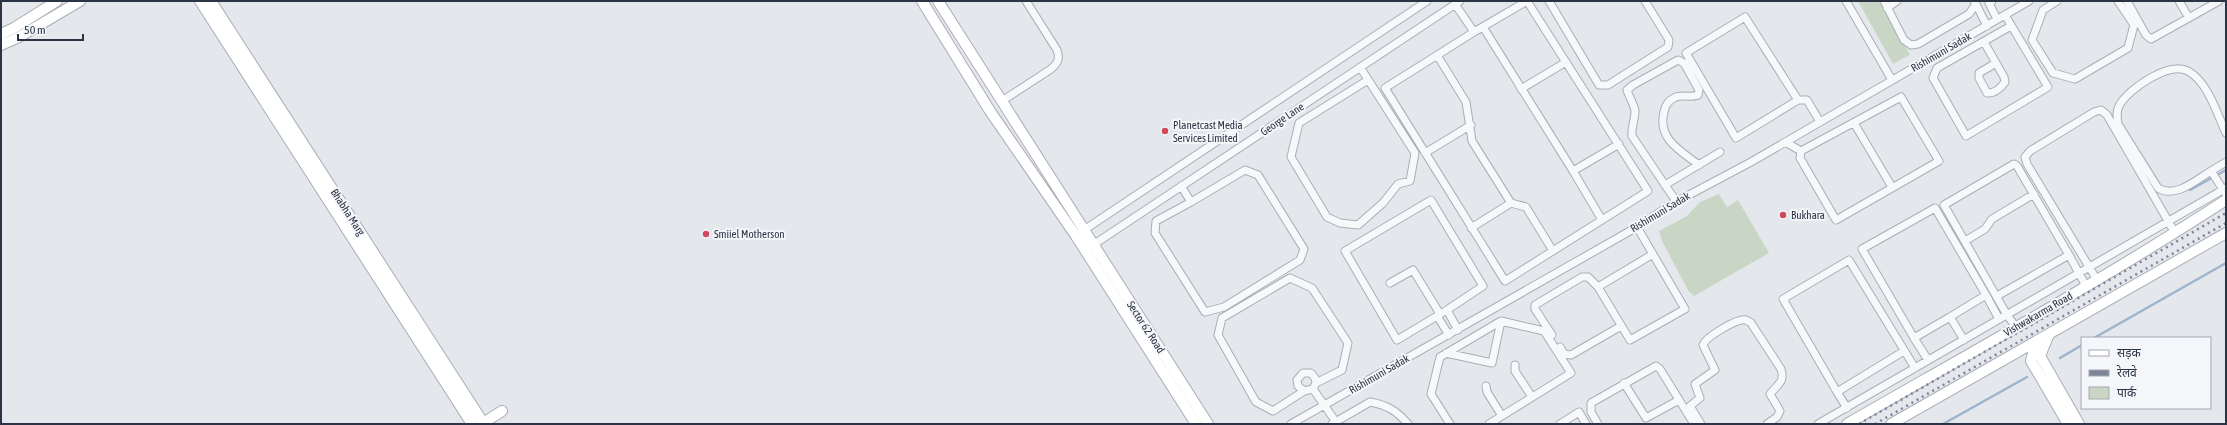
<svg xmlns="http://www.w3.org/2000/svg" width="2227" height="425" font-family="'Asap Condensed','Noto Sans Devanagari',sans-serif">
<style>
.green{fill:#c9d6c5}
.lines{fill:none;stroke-linecap:round;stroke-linejoin:round}
.stream{stroke:#9fb4cc;stroke-width:2.5}
.street-casing{stroke:#a9aeb7;stroke-width:9}
.secondary-casing{stroke:#a9aeb7;stroke-width:12}
.street{stroke:#f7f8fa;stroke-width:7}
.secondary{stroke:#fff;stroke-width:10}
.rail{stroke:#7d8696;stroke-width:2.5;stroke-dasharray:2 4;stroke-linecap:butt}
.poi-dot{fill:#d1495b;stroke:#f4f6f9;stroke-width:1.5}
.labels{text-anchor:middle;stroke-width:4;stroke-linejoin:round;paint-order:stroke}
.street-label{font-size:11px;fill:#2b3445;stroke:#f4f6f9}
.poi-label{font-size:11px;fill:#2b3445;stroke:#f4f6f9;text-anchor:start}
</style>
<rect width="100%" height="100%" fill="#e4e7ec"/>
<path class="green" d="M1858,1h22l30,54 -17,9z
M1719,194l8,13 11,-7 31,53 -75,43 -5,-4 -27,-51 -3,-10 28,-15 13,-14z"/>
<g class="lines">
<path class="stream" d="M2190,190l36,-20
M2094,338l132,-75
M2060,358l22,-13
M1943,424l84,-47"/>
<defs>
<path id="street" d="M1549,1l50,84h9l60,-38 1,-7 -24,-39
M1846,1l46,79
M1884,1l20,39 7,5 7,-1 51,-30 7,-10 -2,-3
M1992,1l-3,2 8,16
M2057,1l-14,9 -11,30 21,33 22,6 53,-31 6,-23 -16,-24
M2127,1l19,34 5,4 68,-38
M2179,1l10,17
M1455,4l19,28 53,-31 121,190 -143,90 -120,-193 89,-56
M1976,4l11,22
M1887,8l10,-7
M2005,15l43,72 -82,49 -33,-58 4,-10 74,-42
M1483,27l90,144 29,49
M1984,42l20,35 1,5c-4,6 -11,12 -18,11l-8,-15v-5l17,-10
M1437,55l29,47 6,39 39,62 15,4 27,44
M1360,67l55,86 -5,28 -12,3 -15,19 -25,22 -18,-2 -13,-6 -36,-60 8,-34 69,-43
M1521,89l45,-27
M1798,100l-62,38 -50,-85 59,-36 53,83h9l13,22
M1002,101l49,-32c7,-6 9,-10 6,-19l-31,-49
M1854,123l38,64
M1785,142l16,9 100,-54 38,64 -103,59 -36,-62 1,-7
M1425,153l46,-28
M2226,162l-15,9 15,23
M1573,171l46,-27
M2211,171c-15,9 -36,28 -53,17l-40,-64c-1,-7 -2,-12 1,-18 9,-17 50,-45 69,-35 20,11 29,43 38,62
M1665,185l-33,-49c-1,-9 3,-16 3,-25 -1,-7 -6,-14 -8,-21l6,-5 45,-25 6,3 15,27 -1,5c-7,3 -17,-1 -24,3 -6,3 -9,8 -10,14 -7,27 17,39 35,53
M1181,186l10,16 54,-32 13,5 46,74 -4,11 -76,47 -19,5 -50,-79 1,-12 35,-19
M1676,201l-11,-16 55,-33
M1637,227l48,82 -55,31 -32,-53 55,-33
M1471,228l40,-25
M1081,232l346,-231
M1965,241l20,-12 7,-10 42,-25
M1090,247l370,-246
M2069,255l17,31
M2097,280l-70,-116 -2,-7 5,-6 64,-39 7,-2 6,5 68,118
M1390,283l23,-13 27,44
M1986,295l13,24
M1997,296l72,-41 -52,-89 -3,-2 -70,41 63,110 9,12
M1447,310l36,-24 -52,-86 -86,51 52,89 50,-30 11,20
M1437,316l12,19
M1950,317l-36,21 -52,-89 73,-41 51,87 -36,22 14,23
M1552,335l-17,-26v-4l47,-28h6l10,10
M1914,338l14,22
M1560,347l4,7 7,1 50,-29
M1904,351l-67,41 -54,-93 66,-39 66,108
M1446,353l46,10 9,-42
M1515,365v6l17,26
M1624,383l22,35 33,-18
M1486,386l1,6 15,24
M1313,389l23,33
M1304,391l-6,-5 -1,-6 6,-7h8l4,5 1,5 -3,6 -9,2 -31,20 -17,-9 -38,-67 4,-17 68,-40 22,10 36,55 -6,27 -26,13
M1837,392l10,16
M1291,424l346,-197 35,-23 79,-42 278,-161
M1332,424l38,-22c17,3 27,9 38,22
M1450,424l-19,-30 9,-37 61,-36 43,10 27,42 -82,51
M1560,424l19,-12 7,12
M1598,424l-7,-12v-9l65,-37 4,3 34,55
M1701,424l-11,-18 10,-8 -5,-14 20,-14 -12,-25c3,-8 34,-27 43,-25 2,1 4,2 5,3l30,46c4,13 -3,15 -11,25l10,17 -3,6 -10,7
M1818,424l408,-236"/>
<path id="secondary" d="M200,1l272,423
M211,1l273,423
M922,1l68,110 86,125 120,188
M938,1l270,423
M1,34l13,-6 43,-27
M1,45l18,-8 61,-36
M2049,334l-9,22 39,68
M2036,342l-5,19 37,63
M483,423l19,-12
M1847,424c127,-73 256,-144 379,-224
M1891,424l335,-191"/>
</defs>
<use href="#street" class="street-casing"/>
<use href="#secondary" class="secondary-casing"/>
<use href="#street" class="street"/>
<use href="#secondary" class="secondary"/>
<path class="rail" d="M1859,424l367,-211
M1875,424l351,-201"/>
</g>
<g class="poi-dot">
<circle cx="1165" cy="131" r="4"/>
<circle cx="1783" cy="215" r="4"/>
<circle cx="706" cy="234" r="4"/>
</g>
<g class="labels">
<g class="street-label">
<text transform="translate(1941 52) rotate(-30)" y="4">Rishimuni Sadak</text>
<text transform="translate(1282 119) rotate(-34)" y="4">George Lane</text>
<text transform="translate(348 212) rotate(57)" y="4">Bhabha Marg</text>
<text transform="translate(1660 212) rotate(-31)" y="4">Rishimuni Sadak</text>
<text transform="translate(2038 314) rotate(-30)" y="4">Vishwakarma Road</text>
<text transform="translate(1146 327) rotate(57)" y="4">Sector 62 Road</text>
<text transform="translate(1379 374) rotate(-30)" y="4">Rishimuni Sadak</text>
</g>
<g class="poi-label">
<text x="1173" y="129">Planetcast Media<tspan x="1173" dy="13">Services Limited</tspan></text>
<text x="1791" y="219">Bukhara</text>
<text x="714" y="238">Smiiel Motherson</text>
</g>
</g>
<rect width="2227" height="425" fill="none" stroke="#2b3445" stroke-width="4"/>
<rect x="2081" y="337" width="130" height="72" fill="#f4f6f9" stroke="#a4a8b1"/>
<rect x="2089" y="350" width="20" height="6" fill="#ffffff" stroke="#a4a8b1"/>
<text x="2117" y="357" font-size="12" fill="#2b3445">सड़क</text>
<rect x="2089" y="370" width="20" height="6" fill="#7d8696" stroke="#a4a8b1"/>
<text x="2117" y="377" font-size="12" fill="#2b3445">रेलवे</text>
<rect x="2089" y="387" width="20" height="12" fill="#c9d6c5" stroke="#a4a8b1"/>
<text x="2117" y="397" font-size="12" fill="#2b3445">पार्क</text>
<path d="M18 34v6h65v-6" fill="none" stroke="#2b3445" stroke-width="2"/>
<text x="24" y="34" font-size="12" fill="#2b3445" stroke="#f4f6f9" stroke-width="3" paint-order="stroke">50 m</text>
</svg>
